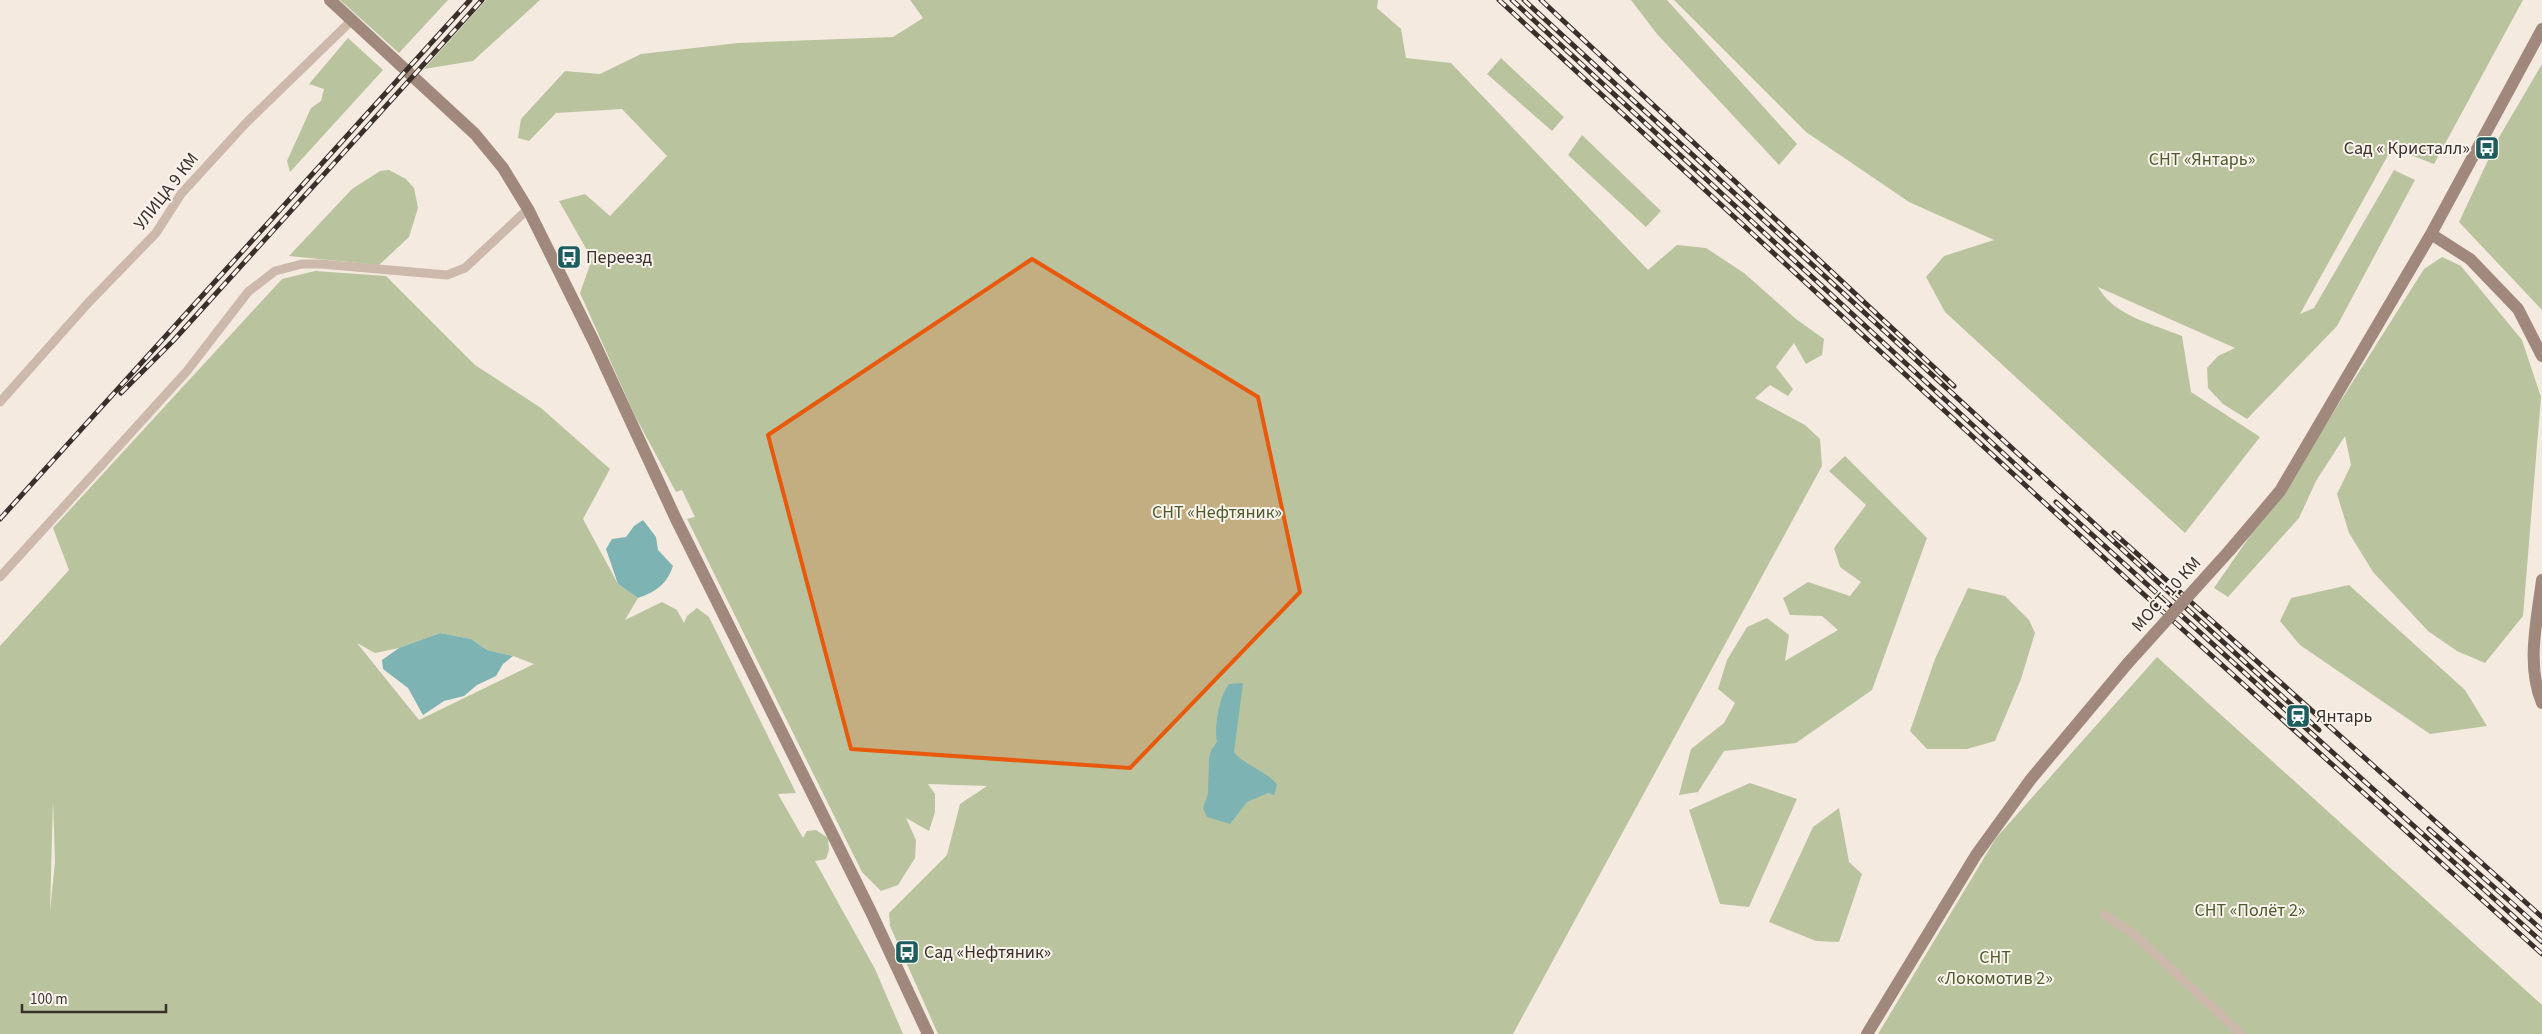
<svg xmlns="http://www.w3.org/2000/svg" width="2542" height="1034" font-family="'Source Sans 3',sans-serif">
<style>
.green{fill:#b9c49f;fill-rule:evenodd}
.water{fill:#7db3b2}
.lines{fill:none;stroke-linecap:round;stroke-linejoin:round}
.street{stroke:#cdb9ab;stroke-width:9}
.secondary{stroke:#a1887c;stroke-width:12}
.rail-casing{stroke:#3b2f2a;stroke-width:5}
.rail{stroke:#fbf4ed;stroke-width:3;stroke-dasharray:9;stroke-linecap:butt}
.secondary-bridge{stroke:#a1887c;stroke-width:12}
.marked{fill:#e8590c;fill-opacity:0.2;stroke:#e8590c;stroke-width:4;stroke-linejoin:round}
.labels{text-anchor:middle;stroke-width:4;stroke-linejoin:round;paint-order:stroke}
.poi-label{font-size:18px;fill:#3b2f2a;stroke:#fbf4ed;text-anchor:start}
.park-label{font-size:18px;fill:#4c5a2d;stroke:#fbf4ed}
.street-label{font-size:18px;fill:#3b2f2a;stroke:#fbf4ed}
</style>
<rect width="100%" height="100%" fill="#f4eae0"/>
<path class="green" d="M340,0h108l-49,53z
M486,0h54l-67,61 -49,8z
M910,0h468l-1,8 24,21 5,29 45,5 197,207 29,-25 29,3 38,25 52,46 28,20 -2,16 -16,9 -12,-21 -18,24 17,22 -5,7 -18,-11 -15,13 50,27 15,14 2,27 -309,568h-575l-48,-108 -1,-13 58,-58 13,-51 27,-18 -59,-2 7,10v18l-6,19 -23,-13 10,22 -1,18 -17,27 -17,6 -19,-19 -175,-353 8,-2 -13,-27 -6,2 -42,-78 -54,-121 12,-34 -33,-58 26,-7 25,22 57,-60 -45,-47 -66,4 -27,28 -11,-3 3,-19 44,-48 35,3 41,-20 97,-11 155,-6 30,-19z
M1631,0h36l130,144 -18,21 -122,-131z
M1674,0h849l-89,164 -42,-16 -92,166 14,-6 80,-138 21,10 -78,146 -90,93 -24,-15 -15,-16 -1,-20 11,-12 17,-8 -137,-61c16,29 55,37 84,49l9,56 69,45 -75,96 -240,-221 -19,-35 18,-21 50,-16 -85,-38 -103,-70z
M348,38l35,32 -93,102 -3,-11 24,-53 10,-7 3,-12 -15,-5z
M1501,58l63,59 -12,14 -65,-57z
M2542,64v246l-83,-88 39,-83z
M1582,135l79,76 -15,16 -78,-72z
M389,170l17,9 8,9 4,20 -9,29 -30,28 -90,-9 63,-67 28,-18z
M2442,257l19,9 61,74 19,57 -18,219 -38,47 -28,-12 -29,-20 -55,-59 -24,-39 -12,-39 14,-29 -6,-29 -29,45 -17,37 -71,79 -14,-9 100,-145 110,-174z
M315,271l71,5 89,89 66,43 69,61 -27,50 35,65 20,14 -13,22 37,-18 15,8 7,13 3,-7 10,-8 12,9 87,176 -18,1 25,44 4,-7 9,-1 12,8 1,12 -3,9 -11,2 60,108 28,65h-903v-388l69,-76 -16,-42 229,-249zM440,633l31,6 16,11 26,6 21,8 -115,56 -62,-77 18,10 24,-5zM53,800l2,62 -5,49z
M1845,456l82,82 -55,152 -76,53 -72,8 -26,41 -19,3 12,-46 33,-26 11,-20 -17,-14 9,-29 20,-33 20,-9 22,17 -4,26 53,-31 -16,-14 -32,-1 -7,-17 25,-16 42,14 11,-14 -21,-15 -6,-19 32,-43 -37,-34z
M2349,585l116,105 22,36 -57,8 -130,-89 -20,-24 11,-23z
M1968,588l37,8 24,24 6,13 -14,46 -26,62 -28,8h-40l-17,-18 25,-72z
M2157,657l385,348v29h-664l118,-196z
M1750,783l47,16 -48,108 -29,-3 -31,-94z
M1839,808l10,54 13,12 -23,68 -23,-1 -47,-19 44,-95z"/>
<path class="water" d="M643,520l13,17 2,13 15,16c-6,18 -17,26 -35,32l-20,-14 -12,-35 6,-10 14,-2 8,-11z
M440,633l31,6 16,11 26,6 -10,8 -7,12 -19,9 -13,11 -20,5 -21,14 -15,-27 -25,-19 -1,-9 17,-12z
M1243,683l-9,69c8,12 38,22 43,33l-3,10 -6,-2 -21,9 -17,22 -23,-7 -4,-9 5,-14 1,-35 2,-9 6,-8c-3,-16 2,-45 12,-58z"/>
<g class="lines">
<path class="street" d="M0,402l89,-100 67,-69 25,-39 65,-71 106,-103
M0,577l187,-206 61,-79 27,-21 27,-7h19l126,11 18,-7 63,-59
M2105,915l30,20 106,99"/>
<path class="secondary" d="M330,0l145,134 28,34 25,41 66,133 81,175 196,395 57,122
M2431,234l39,25 48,50 24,47
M2230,550l50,-59 151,-257 111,-205
M2542,580c-5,40 -16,85 0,123
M1867,1034l109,-179 55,-76 97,-116"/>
<defs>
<path id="rail" d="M1499,0l640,590 403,364
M1512,0l518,478
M1524,0l795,730
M1541,0l413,386
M121,393l52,-52 309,-341
M2056,502l486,440
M0,519l470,-519
M2114,533l428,384
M2429,829l113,101"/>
</defs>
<use href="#rail" class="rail-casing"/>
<use href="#rail" class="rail"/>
<path class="secondary-bridge" d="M2128,663l102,-113"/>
</g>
<path class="marked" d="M1032,259l226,138 42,195 -170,176 -279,-19 -83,-314z"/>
<defs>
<symbol id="bus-square" viewBox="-11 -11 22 22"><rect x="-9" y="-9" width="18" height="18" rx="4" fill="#1e5d5e" stroke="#fbf4ed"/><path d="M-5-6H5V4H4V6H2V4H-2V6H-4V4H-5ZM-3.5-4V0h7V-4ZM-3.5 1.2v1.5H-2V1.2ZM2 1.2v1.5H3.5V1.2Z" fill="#fff"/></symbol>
<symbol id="station-square" viewBox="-11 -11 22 22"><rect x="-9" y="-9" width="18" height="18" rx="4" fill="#1e5d5e" stroke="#fbf4ed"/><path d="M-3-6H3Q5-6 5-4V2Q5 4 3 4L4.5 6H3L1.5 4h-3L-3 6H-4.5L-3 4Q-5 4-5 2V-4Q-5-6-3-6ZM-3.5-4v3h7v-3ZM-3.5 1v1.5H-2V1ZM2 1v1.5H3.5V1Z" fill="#fff"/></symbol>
</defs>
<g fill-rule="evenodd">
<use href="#bus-square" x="2473" y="134" width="28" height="28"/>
<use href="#bus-square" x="555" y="243" width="28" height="28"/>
<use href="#station-square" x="2284" y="702" width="28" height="28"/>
<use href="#bus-square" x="893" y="938" width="28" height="28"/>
</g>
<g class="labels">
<g class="poi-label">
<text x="2470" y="154" text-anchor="end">Сад « Кристалл»</text>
<text x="586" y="263">Переезд</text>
<text x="2316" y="722">Янтарь</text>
<text x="924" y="958">Сад «Нефтяник»</text>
</g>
<g class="park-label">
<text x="2202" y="165">СНТ «Янтарь»</text>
<text x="1217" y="518">СНТ «Нефтяник»</text>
<text x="2250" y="916">СНТ «Полёт 2»</text>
<text x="1995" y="963">СНТ<tspan x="1995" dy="21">«Локомотив 2»</tspan></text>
</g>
<g class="street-label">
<text transform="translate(166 191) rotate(-52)" y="6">УЛИЦА 9 КМ</text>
<text transform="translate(2166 594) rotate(-48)" y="6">МОСТ 10 КМ</text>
</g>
</g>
<path d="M22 1004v8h144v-8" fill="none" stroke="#3b2f2a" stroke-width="2.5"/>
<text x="30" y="1004" font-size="15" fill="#3b2f2a" stroke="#fbf4ed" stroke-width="4" paint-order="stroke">100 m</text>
</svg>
